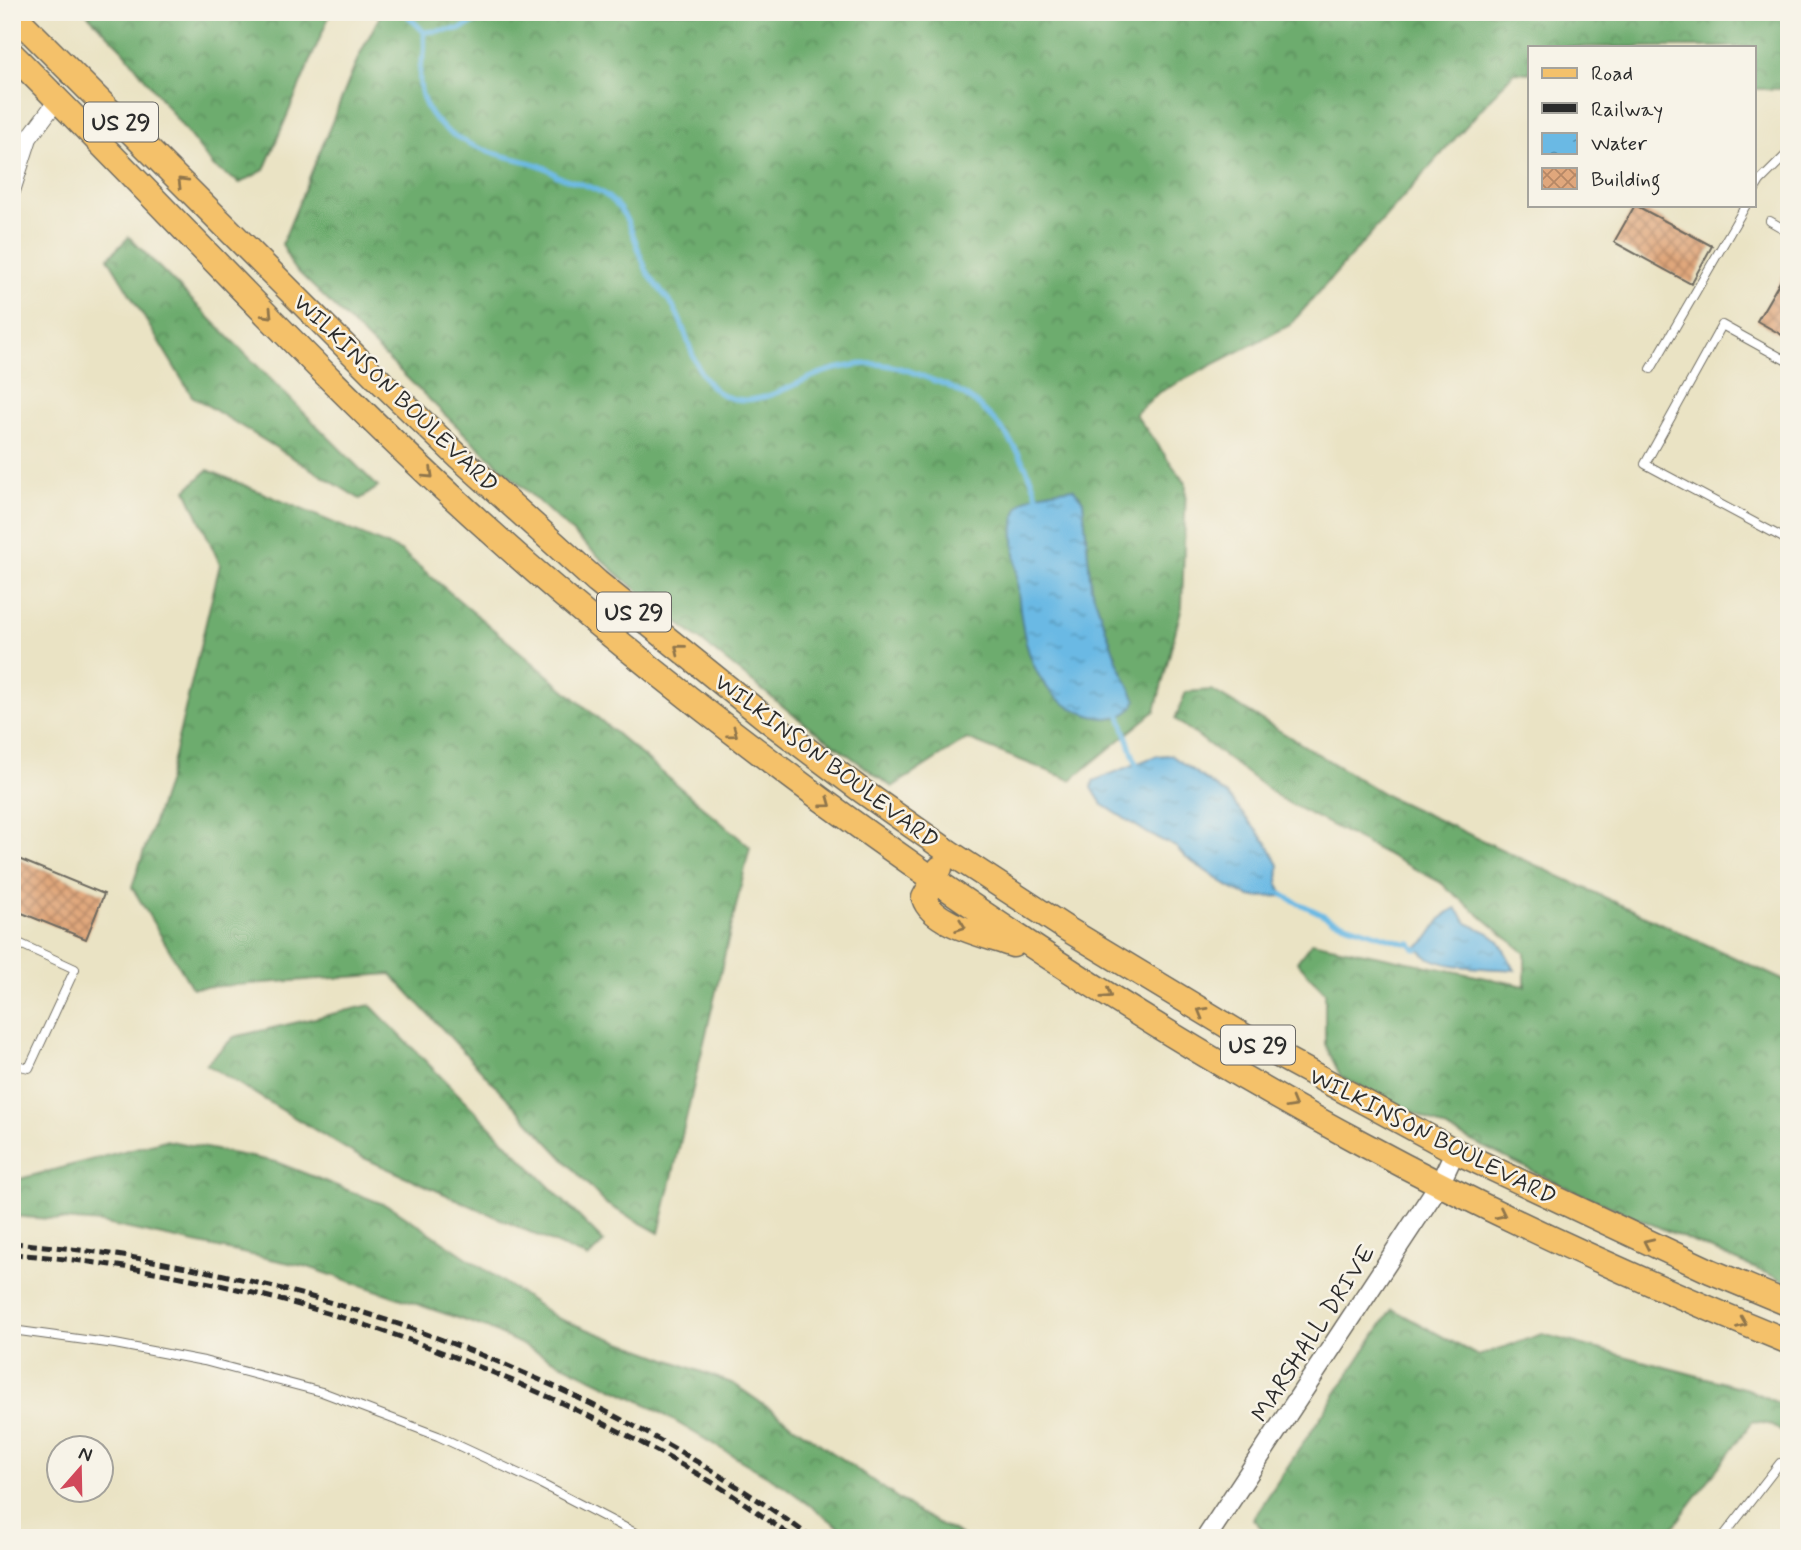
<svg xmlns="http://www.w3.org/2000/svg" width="1801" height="1550" font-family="Mynerve,sans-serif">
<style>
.forest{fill:url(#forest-crowns);stroke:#4c6c4c;stroke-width:2}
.water{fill:url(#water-ripples);stroke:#4a7288;stroke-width:2}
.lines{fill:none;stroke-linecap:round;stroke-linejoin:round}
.stream{stroke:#6ab9e4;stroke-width:5}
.building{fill:url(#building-cross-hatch)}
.service-casing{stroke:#6e6b61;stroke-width:10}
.minor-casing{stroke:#6e6b61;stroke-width:18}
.tertiary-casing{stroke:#6e6b61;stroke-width:22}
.primary-casing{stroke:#6e6b61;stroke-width:27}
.service{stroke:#fff;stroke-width:8}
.minor{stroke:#fff;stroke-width:16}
.tertiary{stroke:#fff;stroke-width:19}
.primary{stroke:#f4c16b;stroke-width:24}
.rail{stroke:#2b2b2b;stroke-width:5;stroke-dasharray:10 5;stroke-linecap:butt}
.oneway{stroke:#90764b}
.labels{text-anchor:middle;stroke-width:5;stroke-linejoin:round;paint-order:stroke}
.shield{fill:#f7f3e8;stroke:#686764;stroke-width:2}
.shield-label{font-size:23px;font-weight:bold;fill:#2b2b2b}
.street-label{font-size:24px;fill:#2b2b2b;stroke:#f7f3e8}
</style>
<defs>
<pattern id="forest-crowns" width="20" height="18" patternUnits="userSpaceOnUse" patternTransform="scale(1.75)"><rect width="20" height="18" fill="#6dac6e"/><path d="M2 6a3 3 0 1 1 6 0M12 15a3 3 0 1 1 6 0" fill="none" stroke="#5a8c5b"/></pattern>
<pattern id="water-ripples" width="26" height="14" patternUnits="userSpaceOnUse" patternTransform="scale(1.75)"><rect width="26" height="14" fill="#6ab9e4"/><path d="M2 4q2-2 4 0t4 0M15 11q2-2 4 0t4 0" fill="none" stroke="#5797b9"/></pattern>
<pattern id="building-cross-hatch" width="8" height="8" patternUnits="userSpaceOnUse" patternTransform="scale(1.75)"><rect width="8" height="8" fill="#e0a77c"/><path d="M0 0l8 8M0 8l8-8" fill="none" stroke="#b68866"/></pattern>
</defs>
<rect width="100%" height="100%" fill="#f7f3e8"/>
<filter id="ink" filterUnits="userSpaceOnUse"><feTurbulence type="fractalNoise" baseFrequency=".0143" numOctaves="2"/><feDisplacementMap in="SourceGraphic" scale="14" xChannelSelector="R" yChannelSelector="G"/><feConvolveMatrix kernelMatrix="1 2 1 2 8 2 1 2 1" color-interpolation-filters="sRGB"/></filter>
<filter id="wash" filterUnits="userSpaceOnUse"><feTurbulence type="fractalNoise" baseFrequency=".00686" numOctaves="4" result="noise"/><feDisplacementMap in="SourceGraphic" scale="28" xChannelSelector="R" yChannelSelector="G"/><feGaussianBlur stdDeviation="1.57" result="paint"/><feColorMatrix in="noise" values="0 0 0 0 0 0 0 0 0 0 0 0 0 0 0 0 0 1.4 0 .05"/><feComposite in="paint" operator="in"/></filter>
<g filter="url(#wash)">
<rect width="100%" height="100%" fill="#eae3c4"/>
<path class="forest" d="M85,12h246l-67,158 -24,13 -26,-16 -91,-117z
M382,12h1407v77h-35v-42h-224v26l-16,-1 -224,253 -132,68 -23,21 51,70 -4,122 -27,105 -84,69 -104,-41 -75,48 -97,-71 -174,-139 -151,-138 -178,-173 -10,-22 77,-188z
M129,237l249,250 -18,12 -168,-103 -84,-138z
M208,470l193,81 349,296 -91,386 -53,-29 -215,-230 -199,14 -60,-101 36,-107 52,-216 -34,-74z
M1212,690l177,107 400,186v300l-222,-95 -226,-111 -16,-33v-52l-28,-30 15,-20 213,44v-33l-85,-71 -159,-83 -106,-80 11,-27z
M370,1005l234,237 -16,16 -233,-104 -149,-90 28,-27z
M165,1140l111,22 117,46 164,110 177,66 185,129 47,25h-112l-70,-52 -140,-83 -157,-75 -179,-61 -207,-44 -89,-7v-35z
M1392,1309l86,47 64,-22 205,55 42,19v29l-17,-12 -19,-4 -88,117h-395l-17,-19z"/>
<path class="water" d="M1073,488l10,13 8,86 27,76 18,37c-4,14 -16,17 -29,18 -10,0 -17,-2 -26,-6 -58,-21 -61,-94 -65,-147 -1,-15 -6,-46 3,-58 11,-16 37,-16 54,-19z
M1171,755l56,40 40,48 12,22 -1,19 6,12 -33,1 -17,-7 -49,-33 -9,-10 -27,-13 -47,-30 -10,-16 1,-7 63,-25z
M1456,908l11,15 22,10 10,8 16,29c-22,-2 -82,-1 -94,-19l-7,-2c23,-12 18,-30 42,-41z"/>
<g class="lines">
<path class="stream" d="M404,12l20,20 36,-3 37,-17
M424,32c0,7 1,15 0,22 -1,5 -4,10 -4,16 -5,56 47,77 92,88 15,4 35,7 45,18 14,5 32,9 45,17 28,16 32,49 44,76 7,15 20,26 28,39 16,26 18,71 49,87 30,15 64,-8 91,-19 11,-5 24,-8 36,-10 27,-6 53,1 77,12 11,4 24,8 34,15 37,22 65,64 77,105
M1119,713l19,57
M1279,892c16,12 34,16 51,27l74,24h7l3,6h4"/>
</g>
<g id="blocks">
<path class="building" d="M1635,205l77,41 -21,38 -77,-42z
M1789,266v73l-32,-18z
M16,858l88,36 -18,45 -74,-30v-41z"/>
</g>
</g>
<g filter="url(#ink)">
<use href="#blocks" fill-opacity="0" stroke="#6e6b61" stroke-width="2"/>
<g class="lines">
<defs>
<path id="service" d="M1754,191l6,-10 29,-29
M1770,221l19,11
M1789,362l-67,-37 -77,139 144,77
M1651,369l95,-164
M12,940l63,29 -46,99 -17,-4
M12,1330l103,14 89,17 118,31 116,44 103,48 104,54
M1722,1538l58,-75 9,7"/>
<path id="minor" d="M12,191l17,-53 29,-39"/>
<path id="tertiary" d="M1206,1538l234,-355 15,-32"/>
<path id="primary" d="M12,13l364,364 83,80 138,125 172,139 89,67 91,64 118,77 187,113 201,109 255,120 79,33
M12,54c163,162 317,334 489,487 102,92 210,176 320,258 174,127 354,245 544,346 137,74 280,138 424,197
M940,868l-16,30c8,27 65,38 89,47"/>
</defs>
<use href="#service" class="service-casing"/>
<use href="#minor" class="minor-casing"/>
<use href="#tertiary" class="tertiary-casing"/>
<use href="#primary" class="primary-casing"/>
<use href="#service" class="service"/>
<use href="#minor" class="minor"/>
<use href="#tertiary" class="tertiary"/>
<use href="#primary" class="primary"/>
<path class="rail" d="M12,1243c280,22 574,128 800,295
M12,1254c251,19 492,105 708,233 25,16 49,34 74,51"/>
</g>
<defs><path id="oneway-chevron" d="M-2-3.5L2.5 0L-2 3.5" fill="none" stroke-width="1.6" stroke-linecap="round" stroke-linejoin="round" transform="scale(1.75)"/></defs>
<g class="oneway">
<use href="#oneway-chevron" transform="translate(182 182) rotate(-135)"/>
<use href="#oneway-chevron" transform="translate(268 314) rotate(46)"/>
<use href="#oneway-chevron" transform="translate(429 474) rotate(43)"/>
<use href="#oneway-chevron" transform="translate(679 649) rotate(-141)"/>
<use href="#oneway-chevron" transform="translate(733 733) rotate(37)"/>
<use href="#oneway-chevron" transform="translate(827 803) rotate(36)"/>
<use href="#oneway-chevron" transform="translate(961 926) rotate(20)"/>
<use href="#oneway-chevron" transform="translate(1107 994) rotate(32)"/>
<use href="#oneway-chevron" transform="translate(1202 1012) rotate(-150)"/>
<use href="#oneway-chevron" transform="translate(1292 1104) rotate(30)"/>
<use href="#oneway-chevron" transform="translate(1501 1214) rotate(26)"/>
<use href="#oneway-chevron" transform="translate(1648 1243) rotate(-155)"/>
<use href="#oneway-chevron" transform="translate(1742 1323) rotate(22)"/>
</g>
</g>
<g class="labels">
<g class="shield">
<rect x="84" y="102.5" width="74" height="39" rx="5"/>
<rect x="597" y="592.5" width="74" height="39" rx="5"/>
<rect x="1221" y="1025.5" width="74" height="39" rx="5"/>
</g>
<g class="shield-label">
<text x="121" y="130">US 29</text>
<text x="634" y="620">US 29</text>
<text x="1258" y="1053">US 29</text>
</g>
<g class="street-label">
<text transform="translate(396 393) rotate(44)" y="8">WILKINSON BOULEVARD</text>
<text transform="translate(827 761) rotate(37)" y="8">WILKINSON BOULEVARD</text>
<text transform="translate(1433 1136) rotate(27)" y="8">WILKINSON BOULEVARD</text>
<text transform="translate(1313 1333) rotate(-57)" y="8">MARSHALL DRIVE</text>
</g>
</g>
<rect width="1801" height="1550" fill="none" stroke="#f7f3e8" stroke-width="42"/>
<rect x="1528" y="46" width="228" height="161" fill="#f7f3e8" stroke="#a5a39c" stroke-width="2"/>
<rect x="1542" y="68" width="35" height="10" fill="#f4c16b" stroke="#a5a39c" stroke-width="2"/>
<text x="1591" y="80" font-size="21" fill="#2b2b2b">Road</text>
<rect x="1542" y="103" width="35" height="10" fill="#2b2b2b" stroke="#a5a39c" stroke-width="2"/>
<text x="1591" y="116" font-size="21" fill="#2b2b2b">Railway</text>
<rect x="1542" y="133" width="35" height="21" fill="url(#water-ripples)" stroke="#a5a39c" stroke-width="2"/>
<text x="1591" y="150" font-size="21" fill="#2b2b2b">Water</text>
<rect x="1542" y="168" width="35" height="21" fill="url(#building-cross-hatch)" stroke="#a5a39c" stroke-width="2"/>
<text x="1591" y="186" font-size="21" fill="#2b2b2b">Building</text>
<g transform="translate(80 1469) rotate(20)"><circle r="33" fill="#f7f3e8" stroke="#a5a39c" stroke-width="2"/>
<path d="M0-5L12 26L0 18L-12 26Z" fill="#d1495b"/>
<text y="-10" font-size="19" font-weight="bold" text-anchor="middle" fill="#2b2b2b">N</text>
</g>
</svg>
